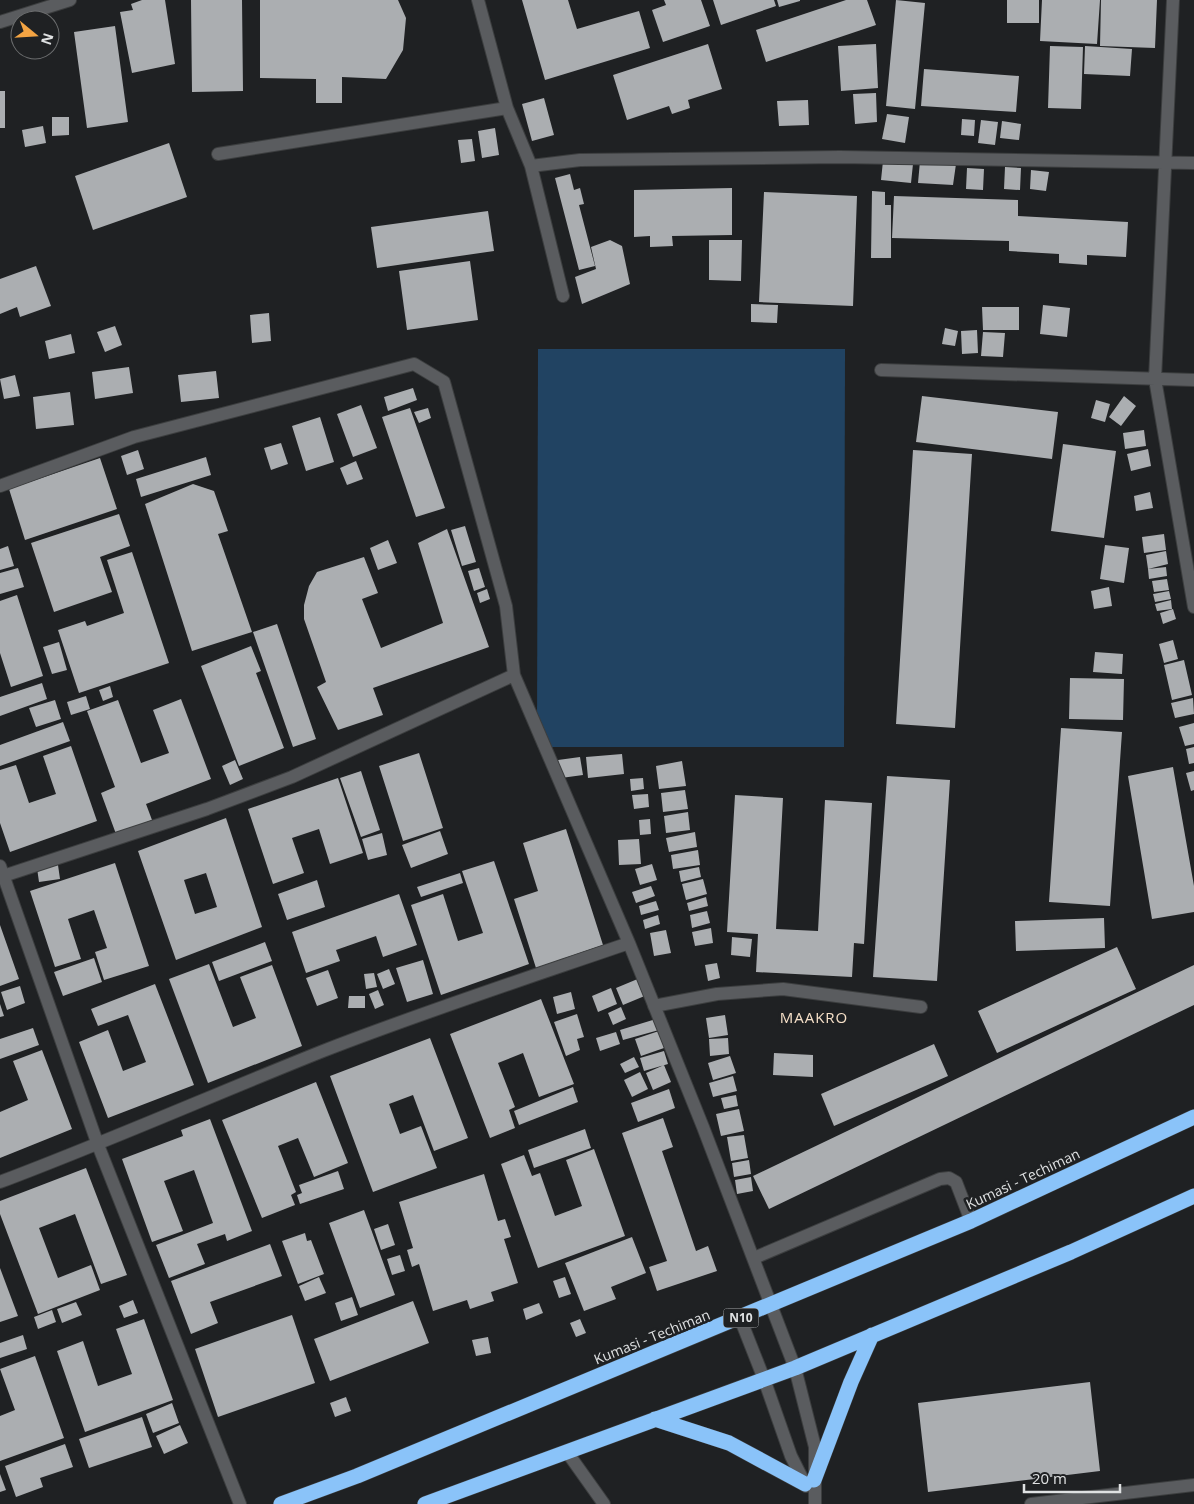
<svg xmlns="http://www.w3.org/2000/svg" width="1194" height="1504" font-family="'Open Sans',sans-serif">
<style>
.green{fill:#214362}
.building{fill:#abaeb1;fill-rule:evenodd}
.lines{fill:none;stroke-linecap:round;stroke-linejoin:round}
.minor-casing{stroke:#3c3e3f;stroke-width:14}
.highway-casing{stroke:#3c3e3f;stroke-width:16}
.minor{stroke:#5a5c5f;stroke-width:12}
.highway{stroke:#8ac3f9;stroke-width:15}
.labels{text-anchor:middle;stroke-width:5;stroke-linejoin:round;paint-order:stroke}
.shield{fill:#1f2123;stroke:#a5a7a9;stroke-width:1}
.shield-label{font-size:12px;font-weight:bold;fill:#dfe1e2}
.street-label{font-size:14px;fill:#dfe1e2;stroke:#1f2123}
.neighbourhood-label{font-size:15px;letter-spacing:1px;fill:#f6e0c8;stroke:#1f2123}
</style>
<rect width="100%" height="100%" fill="#1f2123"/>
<path class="green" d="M538,349h307l-1,398h-307z"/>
<path class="building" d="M142,0h23l10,64 -43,9 -12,-61 13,-2 -2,-6z
M191,0h51l1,91 -51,1z
M260,0h138l8,18 -3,32 -17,29 -44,-2v26h-26v-24l-56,-1z
M522,0h46l9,29 62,-18 11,37 -105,32z
M664,0h37l9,26 -47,16 -11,-32 14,-5z
M713,0h61l2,6 -55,19z
M777,0h23v1l-21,6z
M846,0h21l9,25 -110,37 -10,-32z
M896,0l29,3 -10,106 -29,-3z
M1007,0h32v23h-32z
M1042,0h58l-3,44 -57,-3z
M1101,0h56l-2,48 -55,-2z
M115,26l13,96 -41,6 -13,-96z
M708,44l14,45 -34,11 2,8 -18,6 -3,-8 -42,14 -14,-45z
M876,44l2,44 -37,3 -3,-45z
M1050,46l33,1 -2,62 -33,-1z
M1085,46l47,3 -2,27 -46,-2z
M924,69l95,7 -3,36 -95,-6z
M0,91h5v37h-5z
M876,93l1,29 -22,2 -2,-30z
M544,98l10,37 -22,6 -10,-37z
M808,100l1,25 -30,1 -2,-25z
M887,114l22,3 -4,26 -23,-4z
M52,117h17v18l-17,1z
M962,119l13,1 -1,16 -13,-1z
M981,120l17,2 -3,23 -17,-2z
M1002,121l19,3 -2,16 -19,-2z
M43,126l3,17 -21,4 -3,-17z
M495,128l4,27 -17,3 -4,-27z
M472,139l3,22 -14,2 -3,-23z
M169,143l18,54 -94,33 -18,-54z
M883,161l30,3 -2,19 -30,-3z
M920,161l36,3 -3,21 -35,-2z
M1005,167l16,1 -1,22 -16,-1z
M967,168l17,1 -1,21 -17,-1z
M1031,170l18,2 -3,19 -16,-2z
M570,174l4,16 6,-2 4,16 -5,1 16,61 -16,4 -24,-92z
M732,188v47l-60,1 1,10 -23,1v-11l-16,1v-47z
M872,191l13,1v13h6v53h-20z
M764,192l93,4 -4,110 -94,-4z
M894,196l124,4v16l110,6 -2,35 -39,-2v10l-28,-2v-9l-50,-3v-10l-117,-3z
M488,211l6,40 -117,17 -6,-41z
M610,240l12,6 8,38 -48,20 -7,-27 21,-8 -5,-22z
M709,240h33l-1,41 -32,-1z
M470,261l8,59 -71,10 -8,-59z
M36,266l15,40 -31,11 -3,-10 -17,7v-35z
M751,304l27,1 -1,18 -26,-1z
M1043,305l27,3 -3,29 -27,-3z
M982,307h37v23h-36z
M269,313l2,28 -19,2 -2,-28z
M115,326l7,19 -17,7 -8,-20z
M945,328l13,3 -3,15 -13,-2z
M977,330l1,23 -16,1 -1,-23z
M983,332l22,1 -2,24 -22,-1z
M71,334l4,19 -26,6 -4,-18z
M129,367l4,26 -38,6 -3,-27z
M216,371l3,27 -38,4 -3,-27z
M15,375l5,21 -16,3 -4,-20z
M413,388l4,12 -29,11 -4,-14z
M70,392l4,33 -38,4 -3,-32z
M922,396l136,16 -6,47 -136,-17z
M1124,396l12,10 -15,20 -12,-9z
M1096,400l14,4 -5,18 -14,-4z
M361,405l16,43 -24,9 -16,-43z
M410,408l35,100 -29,9 -34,-100z
M428,408l3,10 -12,5 -5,-11z
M320,417l14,45 -28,9 -14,-45z
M1144,430l2,16 -21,3 -2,-16z
M281,443l7,21 -17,6 -7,-22z
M1063,444l53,7 -12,87 -53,-7z
M1148,449l3,17 -20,5 -4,-17z
M138,450l6,19 -17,6 -6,-19z
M913,450l59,4 -17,274 -59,-4z
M206,457l5,18 -70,22 -5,-18z
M100,458l17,51 -92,31 -16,-51z
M356,461l7,18 -16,6 -7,-17z
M193,484l21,7 14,40 -10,3 34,98 -60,19 -47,-147z
M1150,492l3,16 -17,3 -2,-15z
M119,514l11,32 -30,11 12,35 -58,20 -23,-69z
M465,526l11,36 -14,4 -11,-36z
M447,529l42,118 -116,41 10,27 -45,15 -21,-43 9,-5 -22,-63v-14l5,-19 8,-14 47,-15 14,36 -16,6 19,49 62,-25 -25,-80z
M1164,534l2,16 -22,3 -2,-16z
M388,540l9,23 -19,7 -8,-22z
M1105,545l24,3 -5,35 -24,-4z
M8,546l6,20 -14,4v-21z
M1166,551l2,13 -20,5 -2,-14z
M132,552l37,111 -90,30 -21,-63 27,-9 2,5 37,-13 -17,-53z
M1166,567l1,9 -18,3 -1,-10z
M18,568l6,19 -24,7v-21z
M479,568l6,19 -11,4 -6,-20z
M1167,579l2,11 -15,2 -2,-11z
M1109,587l3,19 -18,3 -3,-18z
M487,589l3,10 -10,4 -3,-10z
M1169,591l2,8 -16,3 -2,-8z
M17,595l26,81 -32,11 -11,-34v-52z
M1171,600l1,9 -15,2 -2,-7z
M1173,609l3,10 -13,5 -3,-11z
M277,624l39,115 -23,8 -40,-115z
M1173,640l5,19 -14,4 -5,-19z
M59,642l8,28 -15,4 -9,-27z
M251,646l10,25 -5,2 28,75 -45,18 -38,-100z
M1095,652l28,2 -1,20 -29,-2z
M1184,660l8,35 -20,5 -8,-35z
M1070,678l54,1 -1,41 -54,-1z
M42,683l5,16 -47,17v-19z
M110,686l3,11 -10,4 -4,-11z
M86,696l4,13 -19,6 -4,-13z
M1193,698l1,16 -19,4 -4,-15z
M181,699l30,80 -65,25 6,16 -36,14 -15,-41 14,-6 -28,-76 31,-11 23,63 28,-10 -16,-43z
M55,700l6,19 -25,8 -7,-19z
M63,722l7,19 -70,25v-21z
M1194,723v21l-9,2 -6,-19z
M1061,728l61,4 -12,174 -61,-4z
M71,746l26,75 -87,31 -10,-29v-53l16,-5 13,38 27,-9 -13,-38z
M1194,747v16l-5,1 -3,-15z
M419,753l24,75 -40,13 -24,-75z
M622,754l2,20 -36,4 -2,-21z
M580,757l3,18 -22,3 -3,-18z
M235,760l8,19 -13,6 -8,-19z
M682,761l4,25 -27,3 -3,-23z
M1173,767l21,119v26l-42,7 -24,-143z
M361,771l19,59 -19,7 -21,-59z
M1194,771v19l-3,1 -5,-18z
M887,776l63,4 -13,201 -64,-4z
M338,778l25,75 -33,11 -11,-35 -27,9 12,35 -31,11 -25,-75z
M643,778l1,11 -13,2 -1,-12z
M685,790l3,19 -25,3 -2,-19z
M648,794l1,13 -15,2 -2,-14z
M735,795l48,3 -7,131 42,2 7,-131 47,3 -8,141 -10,-1 -2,34 -96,-5 2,-38 -31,-2z
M688,812l2,18 -24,3 -2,-17z
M226,818l36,109 -86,33 -38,-109zM206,873l11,34 -22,7 -11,-34z
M650,819l1,15 -11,1 -1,-15z
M566,829l37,116 -67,23 -22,-69 24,-8 -15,-48z
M440,831l8,23 -37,14 -9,-23z
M695,832l2,15 -28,5 -3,-14z
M382,833l5,22 -19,5 -6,-21z
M639,839l2,25 -22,1 -1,-25z
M698,850l2,15 -27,4 -2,-14z
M494,861l35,103 -88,31 -30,-90 32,-11 15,47 25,-8 -21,-62z
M115,863l34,103 -45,14 -9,-28 12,-4 -13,-38 -26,9 13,40 -26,8 -25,-76z
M652,864l5,16 -17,5 -5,-16z
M58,865l2,14 -21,3 -2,-14z
M699,867l2,10 -20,5 -2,-11z
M460,873l3,10 -42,14 -4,-10z
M703,879l4,15 -21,6 -4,-16z
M317,880l8,27 -38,13 -9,-26z
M651,886l4,10 -19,7 -4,-11z
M399,894l18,51 -34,12 -7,-21 -40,14 4,11 -34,12 -14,-41z
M706,897l2,9 -19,5 -2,-8z
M656,901l3,9 -18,5 -2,-9z
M707,911l3,12 -18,5 -2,-13z
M658,915l2,9 -15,5 -2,-9z
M1104,918l1,30 -89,3 -1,-30z
M0,925l19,54 -19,7z
M711,928l2,15 -18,3 -3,-14z
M666,930l5,23 -17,3 -4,-23z
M732,937l20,2 -2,18 -19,-2z
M265,942l7,19 -53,20 -7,-19z
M1117,947l19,42 -139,64 -19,-42z
M94,958l8,24 -39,14 -9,-24z
M423,960l10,34 -26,8 -11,-34z
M717,963l3,15 -12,3 -3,-16z
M209,964l24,63 23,-9 -16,-41 32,-12 30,81 -94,37 -39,-104z
M1194,965v40l-425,204 -16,-33z
M389,969l6,15 -12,5 -6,-15z
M328,970l10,28 -21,8 -11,-28z
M374,973l3,14 -11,2 -2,-15z
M640,978l7,17 -24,10 -7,-17z
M155,984l39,101 -86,33 -29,-76 29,-12 15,41 23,-9 -18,-47 -30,11 -7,-17z
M20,986l5,17 -18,7 -6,-18z
M611,988l6,16 -19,8 -6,-16z
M378,990l6,15 -9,4 -6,-15z
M571,992l4,17 -18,5 -4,-17z
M349,996h16v12h-17z
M541,999l33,85 -35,13 -16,-44 -25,10 17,44 -6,3 6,18 -25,10 -40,-104z
M0,1004l4,12 -4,1z
M621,1007l5,12 -13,6 -5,-12z
M577,1014l7,23 -7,2 3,11 -14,6 -12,-34z
M725,1015l3,20 -19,3 -3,-20z
M656,1019l3,11 -36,10 -3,-10z
M33,1028l6,17 -39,14v-20z
M659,1031l5,17 -23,8 -6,-17z
M616,1032l4,12 -20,7 -4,-13z
M430,1038l38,100 -34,13 -21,-56 -24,9 11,30 21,-8 16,42 -64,24 -43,-116z
M728,1038l1,16 -19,2 -1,-17z
M934,1044l14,32 -114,50 -13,-32z
M42,1050l30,79 -72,29v-46l28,-12 -15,-39z
M664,1051l4,13 -24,7 -4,-13z
M774,1053l39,2v22l-40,-2z
M730,1056l6,17 -23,7 -5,-17z
M634,1057l5,10 -14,6 -5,-9z
M664,1065l7,17 -18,8 -7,-17z
M640,1072l8,17 -16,8 -8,-17z
M733,1076l4,15 -24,6 -4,-14z
M316,1082l32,81 -34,14 -16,-39 -20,8 18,46 -5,3 4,10 -33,13 -40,-98z
M573,1087l5,15 -59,23 -5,-14z
M669,1089l6,19 -37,14 -7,-19z
M736,1095l2,11 -14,3 -3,-11z
M739,1109l5,22 -23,5 -5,-22z
M663,1118l10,29 -11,4 34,100 12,-5 9,25 -60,20 -8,-24 18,-6 -45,-128z
M210,1119l42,112 -25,10 -2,-7 -28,10 8,20 -36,14 -13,-33 57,-22 -19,-53 -30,11 19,50 -31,11 -30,-83 61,-23 -2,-6z
M585,1129l6,19 -57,20 -6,-18z
M744,1135l4,23 -17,3 -4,-24z
M594,1149l31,87 -87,32 -37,-104 23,-9 8,21 8,-3 15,43 27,-10 -16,-46z
M749,1160l2,14 -17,3 -2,-14z
M86,1168l41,107 -26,9 -26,-70 -36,14 19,50 33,-13 9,25 -62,24 -38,-100v-13z
M338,1171l6,18 -44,15 -3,-9 5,-2 -3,-8z
M484,1174l14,47 7,-2 6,18 -7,2 14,44 -27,9 3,9 -24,8 -3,-9 -34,11 -14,-47 -7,3 -5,-17 6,-2 -14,-46z
M751,1177l2,14 -16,3 -2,-14z
M364,1210l31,85 -35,13 -31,-85z
M388,1224l7,21 -14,5 -7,-21z
M305,1233l2,8 4,-1 13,34 -26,10 -16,-43z
M632,1237l14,36 -35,14 5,12 -32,12 -19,-48z
M270,1244l12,32 -72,26 8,21 -27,11 -20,-53z
M400,1255l5,16 -13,4 -5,-16z
M0,1268l18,48 -18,6z
M319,1277l7,16 -21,8 -6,-15z
M565,1277l6,17 -12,4 -6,-17z
M352,1297l6,18 -17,6 -6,-18z
M133,1300l5,13 -14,5 -5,-12z
M413,1301l16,42 -99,38 -16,-42z
M76,1302l6,13 -20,8 -5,-14z
M539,1303l4,10 -17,7 -3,-11z
M52,1310l4,12 -18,7 -4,-12z
M292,1315l23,68 -97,34 -23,-68z
M144,1319l29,81 -88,32 -28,-81 26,-10 15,45 34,-12 -16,-45z
M580,1319l6,14 -10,4 -6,-14z
M23,1335l4,14 -27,9v-15z
M488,1337l3,16 -15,3 -4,-16z
M35,1356l29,82 -64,23v-45l15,-6 -15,-41z
M1090,1382l10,89 -172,21 -10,-89z
M346,1397l5,14 -16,6 -5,-14z
M172,1403l7,20 -26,10 -7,-19z
M142,1417l10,30 -63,21 -10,-29z
M180,1425l8,18 -24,11 -8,-18z
M65,1444l8,23 -33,11 3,9 -27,10 -11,-31z
M0,1474l6,16 -6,2z"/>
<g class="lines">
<defs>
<path id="minor" d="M478,0l29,108 24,58 32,130
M1173,0l-18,379 39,228
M0,22l70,-22
M218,154l289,-46
M531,166l49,-6 260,-3 354,6
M881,370l313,10
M0,486l134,-49 280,-73 30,18 62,224 8,69 -222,102 -85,32 -207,68
M514,675l115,268 74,184 92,241 20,79v57
M0,866l98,279 142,359
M654,1006l63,-12 66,-5 138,18
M0,1182c109,-41 215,-88 323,-131 100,-39 204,-73 306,-108
M754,1258l186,-79 9,-1 7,4 15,39
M740,1318l24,61 27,77 15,30
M567,1452l37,52
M1031,1504l163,-19"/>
<path id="highway" d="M655,1419l74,24 76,41
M814,1480l37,-98 21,-47
M281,1504l76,-28 614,-255 223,-104
M425,1504l370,-136 276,-116 123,-56"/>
</defs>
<use href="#minor" class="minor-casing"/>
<use href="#highway" class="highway-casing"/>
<use href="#minor" class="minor"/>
<use href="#highway" class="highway"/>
</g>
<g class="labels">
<rect class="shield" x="723.5" y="1308.5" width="35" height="19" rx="4"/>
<g class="shield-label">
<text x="741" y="1322">N10</text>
</g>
<g class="street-label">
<text transform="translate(1023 1179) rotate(-25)" y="5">Kumasi - Techiman</text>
<text transform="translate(652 1337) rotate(-22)" y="5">Kumasi - Techiman</text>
</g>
<g class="neighbourhood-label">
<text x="814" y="1023">MAAKRO</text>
</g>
</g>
<g transform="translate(35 35) rotate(108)"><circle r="24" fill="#1f2123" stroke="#6c6e6f"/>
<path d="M0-4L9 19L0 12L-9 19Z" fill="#f3a443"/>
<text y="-8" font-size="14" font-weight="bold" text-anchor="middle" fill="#dfe1e2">N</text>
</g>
<path d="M1024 1484v8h96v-8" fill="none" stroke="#dfe1e2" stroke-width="2.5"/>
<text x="1032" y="1484" font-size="15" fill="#dfe1e2" stroke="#1f2123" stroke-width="4" paint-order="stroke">20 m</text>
</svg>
